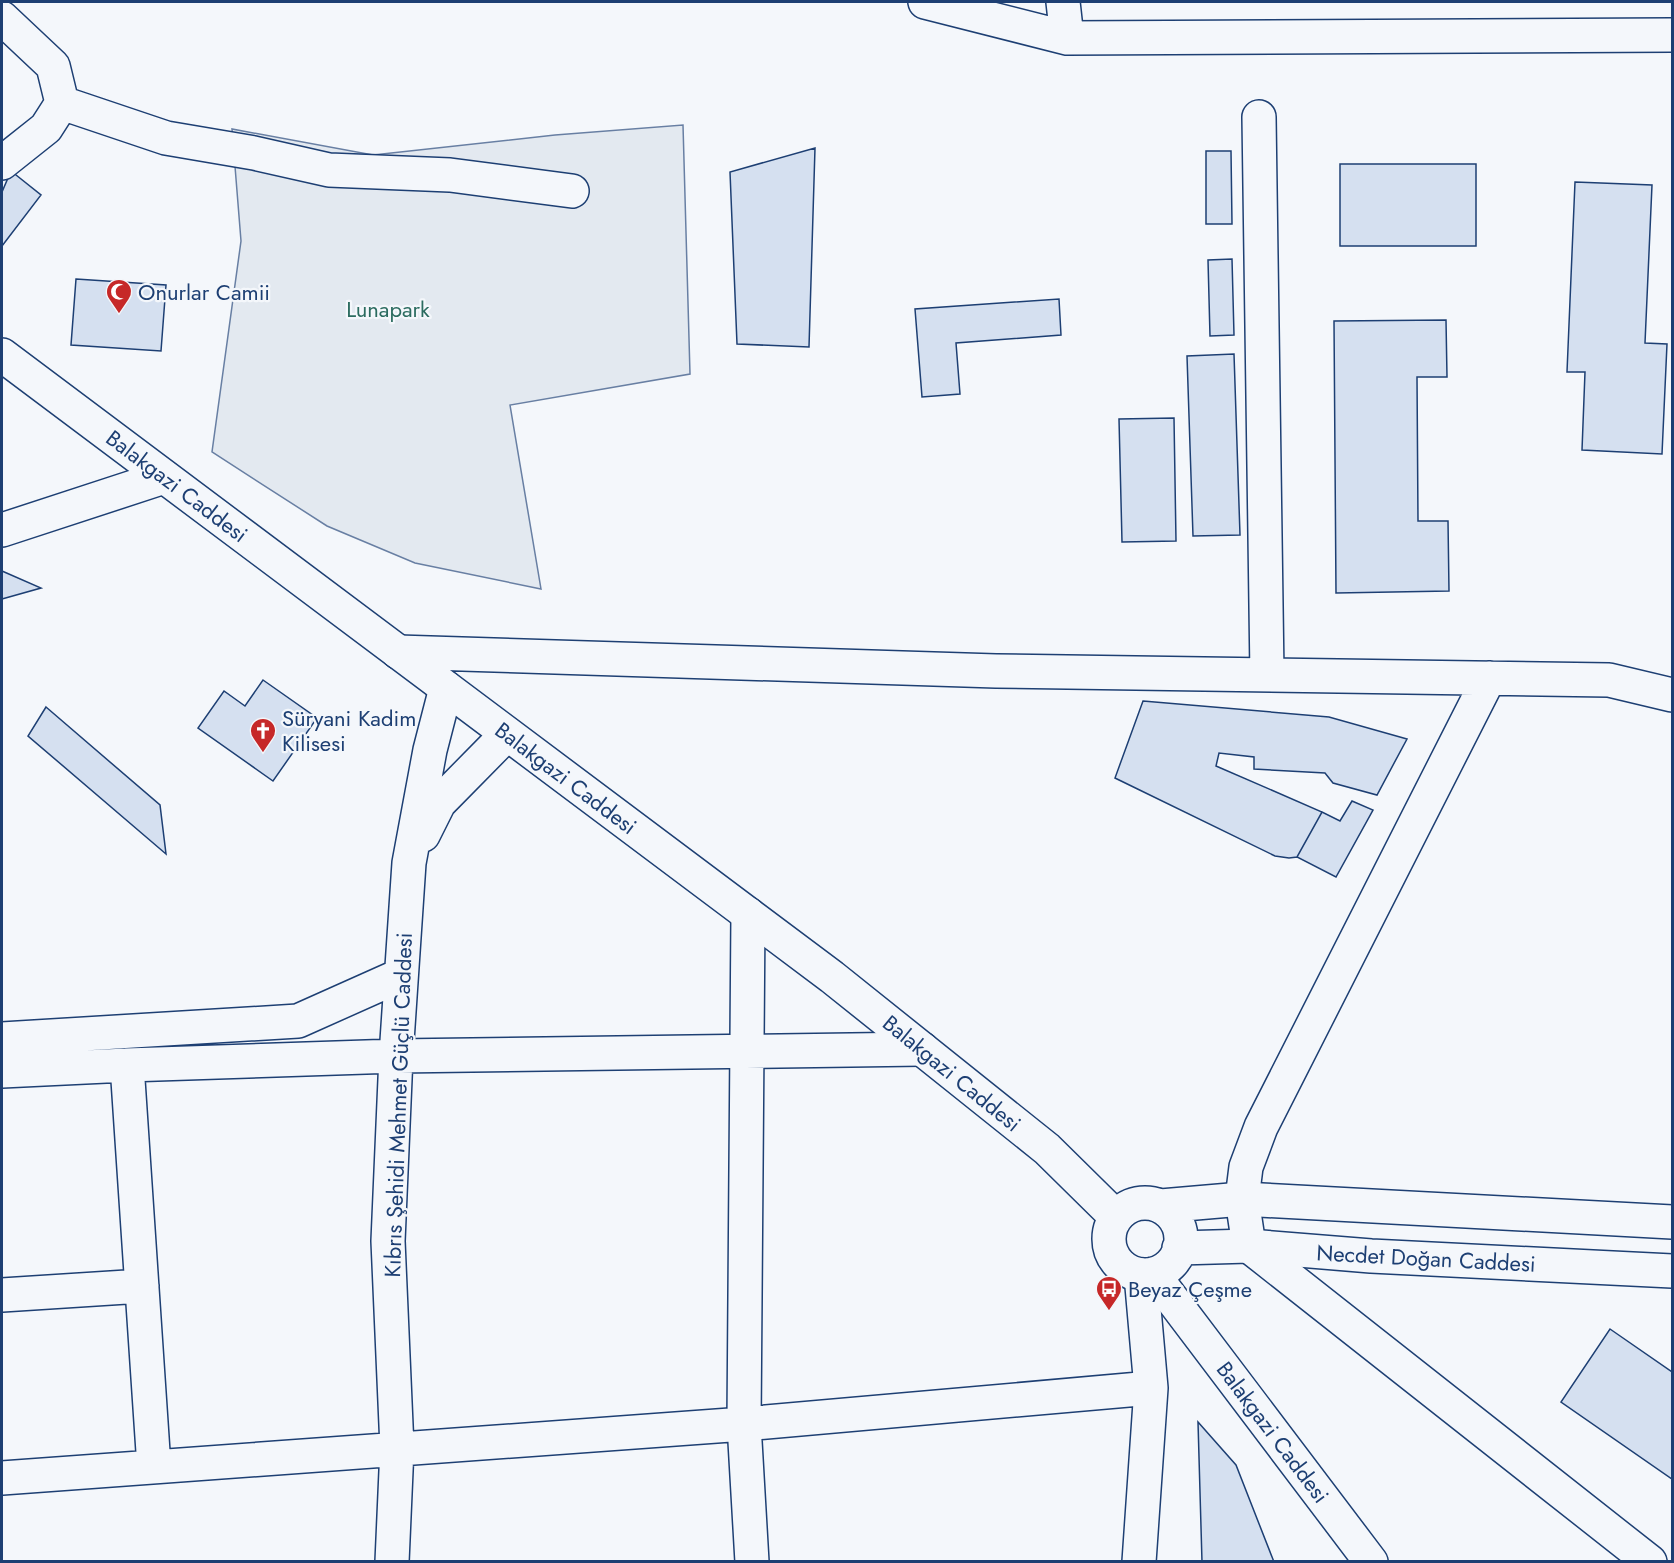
<svg xmlns="http://www.w3.org/2000/svg" width="1674" height="1563" font-family="Jost,sans-serif">
<style>
.green{fill:#e3e9f0;stroke:#687fa3;stroke-width:1.5}
.building{fill:#d5e0f0;stroke:#1d3f73;stroke-width:1.5}
.lines{fill:none;stroke-linecap:round;stroke-linejoin:round}
.minor-casing{stroke:#1d3f73;stroke-width:36}
.major-casing{stroke:#1d3f73;stroke-width:36}
.minor{stroke:#f4f7fb;stroke-width:33}
.major{stroke:#f4f7fb;stroke-width:33}
.labels{text-anchor:middle;stroke-width:4.5;stroke-linejoin:round;paint-order:stroke}
.poi-label{font-size:22px;fill:#1d3f73;stroke:#f4f7fb;text-anchor:start}
.park-label{font-size:22px;fill:#2c6c60;stroke:#f4f7fb}
.street-label{font-size:22px;fill:#1d3f73;stroke:#f4f7fb}
</style>
<rect width="100%" height="100%" fill="#f4f7fb"/>
<path class="green" d="M683,125l7,249 -180,31 31,184 -126,-26 -88,-37 -115,-74 29,-211 -9,-112 141,26 182,-20z"/>
<path class="building" d="M815,148l-6,199 -72,-3 -7,-172z
M1206,151h25l1,73h-26z
M1340,164h136v82h-136z
M11,171l30,24 -39,51v-54z
M1575,182l77,3 -7,158 22,1 -5,110 -80,-4 3,-78h-18z
M1232,259l2,76 -24,1 -2,-76z
M76,279l90,6 -5,66 -90,-6z
M1059,299l2,36 -105,8 4,51 -38,3 -7,-88z
M1446,320l1,57h-30l1,144h30l1,70 -113,2 -2,-272z
M1234,354l6,181 -47,1 -6,-180z
M1174,418l2,123 -54,1 -3,-123z
M2,571l39,17 -39,11z
M263,680l54,38 -44,63 -75,-53 26,-37 21,15z
M1143,701l186,16 78,22 -30,56 -44,-12 -8,-10 -71,-4v-12l-35,-4 -3,13 106,46 -25,45 -8,1 -14,-2 -160,-78z
M46,707l114,98 6,49 -138,-118z
M1352,801l21,9 -37,67 -39,-20 25,-45 18,9z
M1610,1329l62,43v107l-111,-77z
M1198,1422l38,43 38,97h-72z"/>
<g class="lines">
<defs>
<path id="minor" d="M925,2l142,36 605,-3
M1063,2l4,36
M2,18l51,48 9,37 -16,25 -44,35
M62,103l104,35 88,15 75,17 121,5 122,16
M1259,117l8,558
M2,530l162,-53
M398,652l598,19 613,9 63,15
M1489,678l-228,449 -15,40 -4,32 7,47 401,316
M423,835l16,-32 68,-69
M748,914l-4,510 8,138
M2,1039l296,-18 103,-46
M127,1065l27,402
M2,1071l125,-6 269,-9 526,-7
M2,1295l140,-9
M2,1478l742,-54 407,-36
M392,1562l5,-114 -9,-207 8,-185 13,-193 21,-113 16,-62
M1139,1562l12,-174 -10,-113"/>
<path id="major" d="M2,355l830,622 215,172 69,68
M1109 1239a36 36 0 1 1 72 0a36 36 0 1 1-72 0Z
M1161,1206l81,-7 430,23
M1179,1248l70,-2 122,10 301,15
M1153,1274l218,288"/>
</defs>
<use href="#minor" class="minor-casing"/>
<use href="#major" class="major-casing"/>
<use href="#minor" class="minor"/>
<use href="#major" class="major"/>
</g>
<defs>
<symbol id="mosque-pin" viewBox="-11 -11 22 30"><path d="M0 17L-7.5 6A9.5 9.5 0 1 1 7.5 6Z" fill="#c62828" stroke="#f4f7fb"/><path d="M3.5-4.9A6 6 0 1 0 3.5 4.9A5 5 0 1 1 3.5-4.9Z" fill="#fff"/></symbol>
<symbol id="church-pin" viewBox="-11 -11 22 30"><path d="M0 17L-7.5 6A9.5 9.5 0 1 1 7.5 6Z" fill="#c62828" stroke="#f4f7fb"/><path d="M-1.2-6h2.4v3.5h3.3v2.4h-3.3V6h-2.4V-.1h-3.3v-2.4h3.3Z" fill="#fff"/></symbol>
<symbol id="bus-pin" viewBox="-11 -11 22 30"><path d="M0 17L-7.5 6A9.5 9.5 0 1 1 7.5 6Z" fill="#c62828" stroke="#f4f7fb"/><path d="M-5-6H5V4H4V6H2V4H-2V6H-4V4H-5ZM-3.5-4V0h7V-4ZM-3.5 1.2v1.5H-2V1.2ZM2 1.2v1.5H3.5V1.2Z" fill="#fff"/></symbol>
</defs>
<g fill-rule="evenodd">
<use href="#mosque-pin" x="104" y="277" width="30" height="40"/>
<use href="#church-pin" x="248" y="716" width="30" height="40"/>
<use href="#bus-pin" x="1094" y="1274" width="30" height="40"/>
</g>
<g class="labels">
<g class="poi-label">
<text x="138" y="300">Onurlar Camii</text>
<text x="282" y="726">Süryani Kadim<tspan x="282" dy="25">Kilisesi</tspan></text>
<text x="1128" y="1297">Beyaz Çeşme</text>
</g>
<g class="park-label">
<text x="388" y="317">Lunapark</text>
</g>
<g class="street-label">
<text transform="translate(177 486) rotate(37)" y="8">Balakgazi Caddesi</text>
<text transform="translate(566 778) rotate(37)" y="8">Balakgazi Caddesi</text>
<text transform="translate(952 1073) rotate(39)" y="8">Balakgazi Caddesi</text>
<text transform="translate(398 1105) rotate(-88)" y="8">Kıbrıs Şehidi Mehmet Güçlü Caddesi</text>
<text transform="translate(1426 1258) rotate(3)" y="8">Necdet Doğan Caddesi</text>
<text transform="translate(1273 1432) rotate(53)" y="8">Balakgazi Caddesi</text>
</g>
</g>
<rect width="1674" height="1563" fill="none" stroke="#1d3f73" stroke-width="6"/>
</svg>
